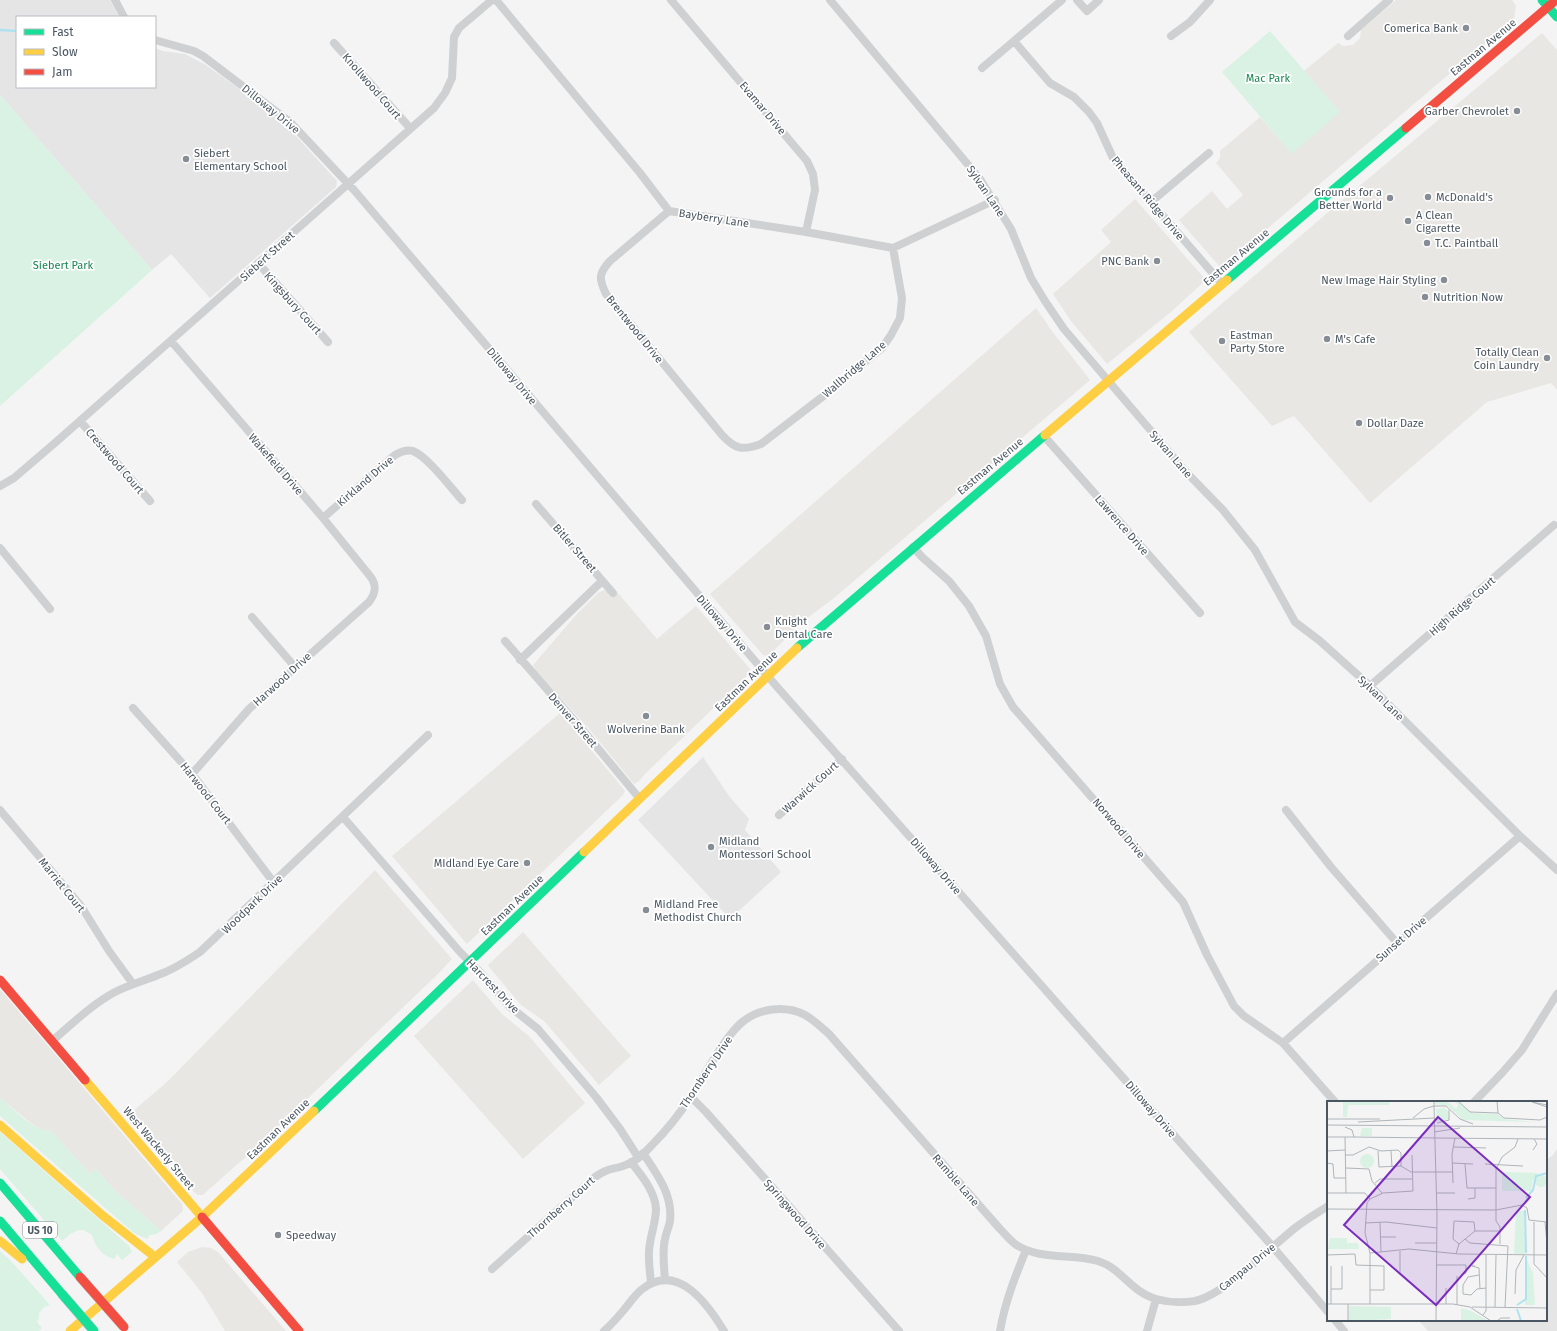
<svg xmlns="http://www.w3.org/2000/svg" width="1557" height="1331" font-family="'Fira Sans',sans-serif">
<style>
.commercial{fill:#e8e7e3}
.education{fill:#e6e5e6}
.green{fill:#d9f2e3}
.lines{fill:none;stroke-linecap:round;stroke-linejoin:round}
.stream{stroke:#aee2f0;stroke-width:2.5}
.street{stroke:#ced0d2;stroke-width:8}
.fast{stroke:#16e098;stroke-width:9}
.slow{stroke:#ffcf43;stroke-width:9}
.jam{stroke:#f24e42;stroke-width:9}
.fast-bridge-casing{stroke:#b9bec3;stroke-width:10;stroke-linecap:butt}
.jam-bridge-casing{stroke:#b9bec3;stroke-width:10;stroke-linecap:butt}
.fast-bridge{stroke:#16e098;stroke-width:9}
.jam-bridge{stroke:#f24e42;stroke-width:9}
.poi-dot{fill:#868d94;stroke:#fff;stroke-width:1.5}
.labels{text-anchor:middle;stroke-width:3.5;stroke-linejoin:round;paint-order:stroke}
.shield{fill:#fff;stroke:#808990;stroke-width:1}
.shield-label{font-size:10px;font-weight:bold;fill:#4a5661}
.poi-label{font-size:11px;fill:#4a5661;stroke:#fff;text-anchor:start}
.street-label{font-size:11px;fill:#4a5661;stroke:#fff}
.park-label{font-size:11px;fill:#17864f;stroke:#fff}
.inset-river{fill:none;stroke:#aee2f0;stroke-width:2}
.inset-road{fill:none;stroke:#b0b5b9;stroke-width:1}
.view{fill:#7b2cbf;fill-opacity:0.15;stroke:#7b2cbf;stroke-width:2}
.inset-edge{fill:none;stroke:#4a5661;stroke-width:2}
</style>
<rect width="100%" height="100%" fill="#f4f4f4"/>
<path class="commercial" d="M1396,0h116l4,6 -2,13 -293,249 -42,-48 33,-29 15,18 16,-14 -27,-32 4,-5v-7l40,-34 32,36 47,-41 -35,-41 34,-28 5,3 10,-1 7,-7 1,-8z
M1542,33l15,17v340l-6,-7 -64,19 -117,101 -76,-87 -22,10 -83,-94 137,-118z
M1135,199l71,81 -34,31 -65,53 -36,-43 -18,-27 58,-52 -10,-12z
M1036,308l16,23 38,49 -256,218 -29,22 -37,36 -5,-1 -53,-61z
M604,590l5,2 4,5 5,-4 39,46 39,-33 54,63v4l-104,100 -7,8 -5,3 -44,-54 -54,-59 -3,-6 43,-50 22,-22z
M560,713l57,68 8,10 -2,4 -156,149 -75,-88z
M375,870l77,89 -13,14 -180,172 -54,48 -2,2h-5l-4,-3 -18,-26 -14,-14 -3,-7 -27,-33 35,-30z
M523,932l108,124 -32,29 -55,-64 -23,-16 -32,-38 -1,-2z
M473,980l28,33 29,24 55,66 -62,56 -109,-123z
M0,989l182,215 1,7 -22,20 -46,-40 -19,-22 -6,5 -39,-43 -8,-1 -11,-6 -32,-26z
M202,1247l9,1 7,4 68,79h-61l-23,-38 -25,-31 11,-10z"/>
<path class="education" d="M0,0h110l9,17h-102v70h138v-39l8,3 22,3 19,10 23,16 51,39 18,17 41,45 -1,6 -126,111 -39,-44 -19,16 -152,-175z
M703,757l26,39 20,23 -4,11 36,42 -51,47 -92,-99z
M1557,1149v182h-129l-10,-11h128v-160l6,-4z"/>
<path class="green" d="M1270,31l70,81 -48,42 -70,-82z
M0,95l152,175 -152,136z
M0,1098c15,12 32,32 51,33l39,43 6,-5 19,22 46,40 -5,3 -7,1 -1,4 -8,-3 -6,-3 -134,-117z
M0,1132l129,114 3,6 -10,8 -5,-6 -3,5c-12,-3 -19,-13 -22,-24l-9,-5h-4l-9,4 -8,7 -62,-72z
M0,1251l11,10 39,44 -6,2 -5,6v5l-2,4 5,6 -3,3h-39z"/>
<g class="lines">
<path class="stream" d="M0,30l17,1"/>
<path class="street" d="M115,0l9,17
M496,0l144,173 29,38 137,21 87,16 102,-48
M671,0l136,161 6,13 2,16 -9,42
M830,0l150,179 31,50 20,49 14,23 19,28 123,144 36,37 32,40 40,72 25,19 50,45 150,150 37,34
M1062,0l-48,41 36,42 24,14 15,15 8,11 16,35 109,126
M1077,0l10,11 12,-11
M1171,36l19,-14 20,-22
M1348,36l41,-36
M155,40l39,11 9,5 87,66 64,68 424,498 495,559 55,65
M334,43l76,85
M982,68l32,-27
M1151,202l58,-49
M669,211l-59,50c-12,13 -11,18 -4,33l116,141c13,14 20,16 39,9l65,-50 56,-46 9,-13 9,-17 2,-20 -9,-50
M258,263l70,79
M171,341l152,177 47,58c7,9 6,17 -1,26l-120,107 -57,65
M80,421l70,80
M1044,436l156,177
M0,486l14,-8 42,-36 378,-334 11,-15 7,-15 2,-41 5,-9 33,-28
M536,504l77,89
M323,518l72,-63c5,-3 11,-6 18,-4 15,6 38,37 49,49
M913,547l9,10 27,24 20,25 17,30 14,48 13,23 170,195 24,53 27,51 10,10 39,27 52,59
M0,548l50,61
M252,617l43,50
M505,641l81,93 54,65
M520,660l82,-79
M1370,686l184,-161
M133,708l59,66 82,109
M0,810l81,96 28,45 24,33
M1286,810l45,57 66,76
M779,815l63,-56
M343,817l117,135 20,20 29,34 29,23 58,68 24,32 18,28
M52,1041c20,-17 39,-36 63,-49 15,-8 32,-12 48,-19 13,-5 25,-13 37,-21l228,-217
M1283,1043l237,-207
M691,1097l15,15 193,219
M1474,1102l28,-29 20,-23 35,-56
M643,1153c14,21 30,42 27,68 -1,6 -4,12 -5,18 -3,13 -1,27 0,41
M631,1162c10,13 24,29 25,47 0,11 -4,22 -6,34 -3,13 0,27 1,40
M492,1269l103,-92c11,-8 15,-7 28,-11 11,-3 22,-13 29,-21 15,-15 29,-33 40,-50 14,-21 30,-54 48,-71 16,-15 44,-20 65,-9 9,5 16,12 24,19l171,195c5,5 10,11 15,15 25,17 56,9 83,17 23,7 33,31 58,38 11,3 27,4 39,2 29,-6 76,-54 100,-73 10,-8 22,-15 33,-22
M1335,1320l9,11
M604,1331c7,-6 13,-13 19,-20 6,-7 11,-15 18,-21 36,-29 66,13 83,41
M1000,1331c5,-29 15,-54 26,-81
M1147,1331l9,-32"/>
<path class="fast" d="M1542,0l15,17
M1227,280l179,-152
M797,648l248,-213
M314,1111l270,-259
M0,1183l80,94
M0,1221l62,73"/>
<path class="slow" d="M1045,435l182,-155
M584,852l213,-204
M85,1080l117,137
M0,1125l102,90 53,42
M0,1241l22,18
M70,1331l132,-114 112,-106"/>
<path class="jam" d="M1406,128l150,-128
M0,980l85,100
M202,1217l97,114"/>
<defs>
<path id="fast-bridge" d="M62,1294l32,37"/>
<path id="jam-bridge" d="M80,1277l44,50"/>
</defs>
<use href="#fast-bridge" class="fast-bridge-casing"/>
<use href="#jam-bridge" class="jam-bridge-casing"/>
<use href="#fast-bridge" class="fast-bridge"/>
<use href="#jam-bridge" class="jam-bridge"/>
</g>
<g class="poi-dot">
<circle cx="1466" cy="28" r="4"/>
<circle cx="1517" cy="111" r="4"/>
<circle cx="186" cy="159" r="4"/>
<circle cx="1428" cy="197" r="4"/>
<circle cx="1390" cy="198" r="4"/>
<circle cx="1408" cy="221" r="4"/>
<circle cx="1427" cy="243" r="4"/>
<circle cx="1157" cy="261" r="4"/>
<circle cx="1444" cy="280" r="4"/>
<circle cx="1425" cy="297" r="4"/>
<circle cx="1327" cy="339" r="4"/>
<circle cx="1222" cy="341" r="4"/>
<circle cx="1547" cy="358" r="4"/>
<circle cx="1359" cy="423" r="4"/>
<circle cx="767" cy="627" r="4"/>
<circle cx="646" cy="716" r="4"/>
<circle cx="711" cy="847" r="4"/>
<circle cx="527" cy="863" r="4"/>
<circle cx="646" cy="910" r="4"/>
<circle cx="278" cy="1235" r="4"/>
</g>
<g class="labels">
<rect class="shield" x="23" y="1222" width="34" height="16" rx="3"/>
<g class="shield-label">
<text x="40" y="1234">US 10</text>
</g>
<g class="poi-label">
<text x="1458" y="32" text-anchor="end">Comerica Bank</text>
<text x="1509" y="115" text-anchor="end">Garber Chevrolet</text>
<text x="194" y="157">Siebert<tspan x="194" dy="13">Elementary School</tspan></text>
<text x="1382" y="196" text-anchor="end">Grounds for a<tspan x="1382" dy="13">Better World</tspan></text>
<text x="1436" y="201">McDonald's</text>
<text x="1416" y="219">A Clean<tspan x="1416" dy="13">Cigarette</tspan></text>
<text x="1435" y="247">T.C. Paintball</text>
<text x="1149" y="265" text-anchor="end">PNC Bank</text>
<text x="1436" y="284" text-anchor="end">New Image Hair Styling</text>
<text x="1433" y="301">Nutrition Now</text>
<text x="1230" y="339">Eastman<tspan x="1230" dy="13">Party Store</tspan></text>
<text x="1335" y="343">M's Cafe</text>
<text x="1539" y="356" text-anchor="end">Totally Clean<tspan x="1539" dy="13">Coin Laundry</tspan></text>
<text x="1367" y="427">Dollar Daze</text>
<text x="775" y="625">Knight<tspan x="775" dy="13">Dental Care</tspan></text>
<text x="646" y="733" text-anchor="middle">Wolverine Bank</text>
<text x="719" y="845">Midland<tspan x="719" dy="13">Montessori School</tspan></text>
<text x="519" y="867" text-anchor="end">MIdland Eye Care</text>
<text x="654" y="908">Midland Free<tspan x="654" dy="13">Methodist Church</tspan></text>
<text x="286" y="1239">Speedway</text>
</g>
<g class="street-label">
<text transform="translate(1483 47) rotate(-40)" y="4">Eastman Avenue</text>
<text transform="translate(372 86) rotate(49)" y="4">Knollwood Court</text>
<text transform="translate(763 108) rotate(50)" y="4">Evamar Drive</text>
<text transform="translate(271 109) rotate(39)" y="4">Dilloway Drive</text>
<text transform="translate(986 191) rotate(56)" y="4">Sylvan Lane</text>
<text transform="translate(1148 198) rotate(50)" y="4">Pheasant Ridge Drive</text>
<text transform="translate(714 218) rotate(9)" y="4">Bayberry Lane</text>
<text transform="translate(267 256) rotate(-42)" y="4">Siebert Street</text>
<text transform="translate(1236 257) rotate(-40)" y="4">Eastman Avenue</text>
<text transform="translate(293 303) rotate(48)" y="4">Kingsbury Court</text>
<text transform="translate(635 329) rotate(51)" y="4">Brentwood Drive</text>
<text transform="translate(854 369) rotate(-41)" y="4">Wallbridge Lane</text>
<text transform="translate(512 376) rotate(50)" y="4">Dilloway Drive</text>
<text transform="translate(1171 454) rotate(49)" y="4">Sylvan Lane</text>
<text transform="translate(115 461) rotate(49)" y="4">Crestwood Court</text>
<text transform="translate(276 464) rotate(49)" y="4">Wakefield Drive</text>
<text transform="translate(990 466) rotate(-40)" y="4">Eastman Avenue</text>
<text transform="translate(365 481) rotate(-41)" y="4">Kirkland Drive</text>
<text transform="translate(1122 525) rotate(49)" y="4">Lawrence Drive</text>
<text transform="translate(575 548) rotate(49)" y="4">Bitler Street</text>
<text transform="translate(1462 606) rotate(-41)" y="4">High Ridge Court</text>
<text transform="translate(722 623) rotate(49)" y="4">Dilloway Drive</text>
<text transform="translate(282 679) rotate(-42)" y="4">Harwood Drive</text>
<text transform="translate(746 681) rotate(-44)" y="4">Eastman Avenue</text>
<text transform="translate(1381 698) rotate(44)" y="4">Sylvan Lane</text>
<text transform="translate(573 720) rotate(49)" y="4">Denver Street</text>
<text transform="translate(810 787) rotate(-42)" y="4">Warwick Court</text>
<text transform="translate(206 793) rotate(52)" y="4">Harwood Court</text>
<text transform="translate(1119 828) rotate(50)" y="4">Norwood Drive</text>
<text transform="translate(936 866) rotate(49)" y="4">Dilloway Drive</text>
<text transform="translate(62 885) rotate(51)" y="4">Marriet Court</text>
<text transform="translate(252 904) rotate(-44)" y="4">Woodpark Drive</text>
<text transform="translate(512 905) rotate(-44)" y="4">Eastman Avenue</text>
<text transform="translate(1401 939) rotate(-41)" y="4">Sunset Drive</text>
<text transform="translate(493 986) rotate(46)" y="4">Harcrest Drive</text>
<text transform="translate(706 1072) rotate(-56)" y="4">Thornberry Drive</text>
<text transform="translate(1151 1109) rotate(49)" y="4">Dilloway Drive</text>
<text transform="translate(278 1129) rotate(-44)" y="4">Eastman Avenue</text>
<text transform="translate(159 1148) rotate(50)" y="4">West Wackerly Street</text>
<text transform="translate(956 1180) rotate(49)" y="4">Ramble Lane</text>
<text transform="translate(561 1207) rotate(-42)" y="4">Thornberry Court</text>
<text transform="translate(795 1214) rotate(49)" y="4">Springwood Drive</text>
<text transform="translate(1247 1267) rotate(-39)" y="4">Campau Drive</text>
</g>
<g class="park-label">
<text x="1268" y="82">Mac Park</text>
<text x="63" y="269">Siebert Park</text>
</g>
</g>
<g transform="translate(1327 1101)">
<rect width="220" height="220" fill="#f4f4f4"/>
<path d="M16,0h46v4h-41l-1,12h-4zM108,0l13,1 8,7 2,-4 -3,-4h2l15,12 25,1 7,5 31,3 -72,-2 -15,-14 -13,-2zM117,7l4,3 1,8 -12,3 -1,-13zM35,27h10v8h-12zM33 60a7 7 0 1 1 14 0a7 7 0 1 1-14 0ZM175,71l36,1v1l-5,6 -2,11h-29zM208 80a6 6 0 1 1 12 0a6 6 0 1 1-12 0ZM189,110h8l1,43h-11zM3,137h17v5h11l1,6h-31zM198,155l8,17 2,32h-10zM22,205l42,1v12l-43,2zM134,207l10,3 16,9h-26z" fill="#d9f2e3"/>
<path class="inset-river" d="M199,97l7,-8 3,-14 11,-3M198,109l1,43M190,204l9,-6v-43M190,208l4,12"/>
<path class="inset-road" d="M131,0l12,11 28,1M170,0l1,12 6,5 36,2 7,-3M220,4l-15,-3 15,5M107,5l3,109 -1,106M107,5h12l14,13 13,5M86,17l11,-9 10,-3v-5M0,18h53M31,21l76,-4M110,22l12,-3v-10M0,24l220,2M18,26l7,3 2,7M107,31l26,-4M0,36h27M18,36l1,56M27,36l80,1M107,37l113,1M127,46l32,1M206,49l4,-6 -3,-5M0,50l18,-1M51,50l1,16 22,-1M64,50l1,16M18,54h8l16,-8 12,4 17,-1 3,3v13l10,6M0,62l6,1 1,14h12M125,62l21,1M138,63l2,24h29M158,63l38,2M19,67l23,1 3,12 10,12M84,71h42M48,82l5,-4h32M126,82l-1,-29 3,-16M0,92h38l5,6M109,92h19M43,98l13,-6 30,-2 -1,-36M141,98l7,-1v-10M0,108l169,1 26,-5 5,3 2,12 18,2M207,121v42l13,14M218,121l2,21M38,122l21,-1 51,6M53,122l1,29M54,136h15M138,138l5,4 38,3 -3,61M88,142h22M132,143l-6,-5 1,-18 20,1 1,9M173,143v-17l-4,-6v-52l6,-12 13,-10 3,-8M73,150v22M43,152l39,-4 50,5 88,1M129,153l3,-10 16,-13h25M0,154l28,-1 1,11 28,1v24h-14M110,164h29v8l-2,1 2,-2M4,165v38M148,165h-3l7,2 1,21M152,174l-11,2 -5,8v9l8,1 6,-6 9,-1M130,175v29M4,188h11v-23M188,193l1,-24 8,-15M0,203h126l17,3 21,14M43,203v-51l-5,-20 2,-30 3,-4M119,203v-16M145,206l75,1M168,206l1,-52M156,214l3,-4v-56M21,220v-17M170,220l4,-3h9"/>
<path class="view" d="M111,16l92,80 -94,108 -92,-80z"/>
<rect width="220" height="220" class="inset-edge"/>
</g>
<rect x="16" y="16" width="140" height="72" fill="#ffffff" stroke="#b7bbc0"/>
<rect x="24" y="29" width="20" height="6" fill="#16e098" stroke="#b7bbc0"/>
<text x="52" y="36" font-size="12" fill="#4a5661">Fast</text>
<rect x="24" y="49" width="20" height="6" fill="#ffcf43" stroke="#b7bbc0"/>
<text x="52" y="56" font-size="12" fill="#4a5661">Slow</text>
<rect x="24" y="69" width="20" height="6" fill="#f24e42" stroke="#b7bbc0"/>
<text x="52" y="76" font-size="12" fill="#4a5661">Jam</text>
</svg>
